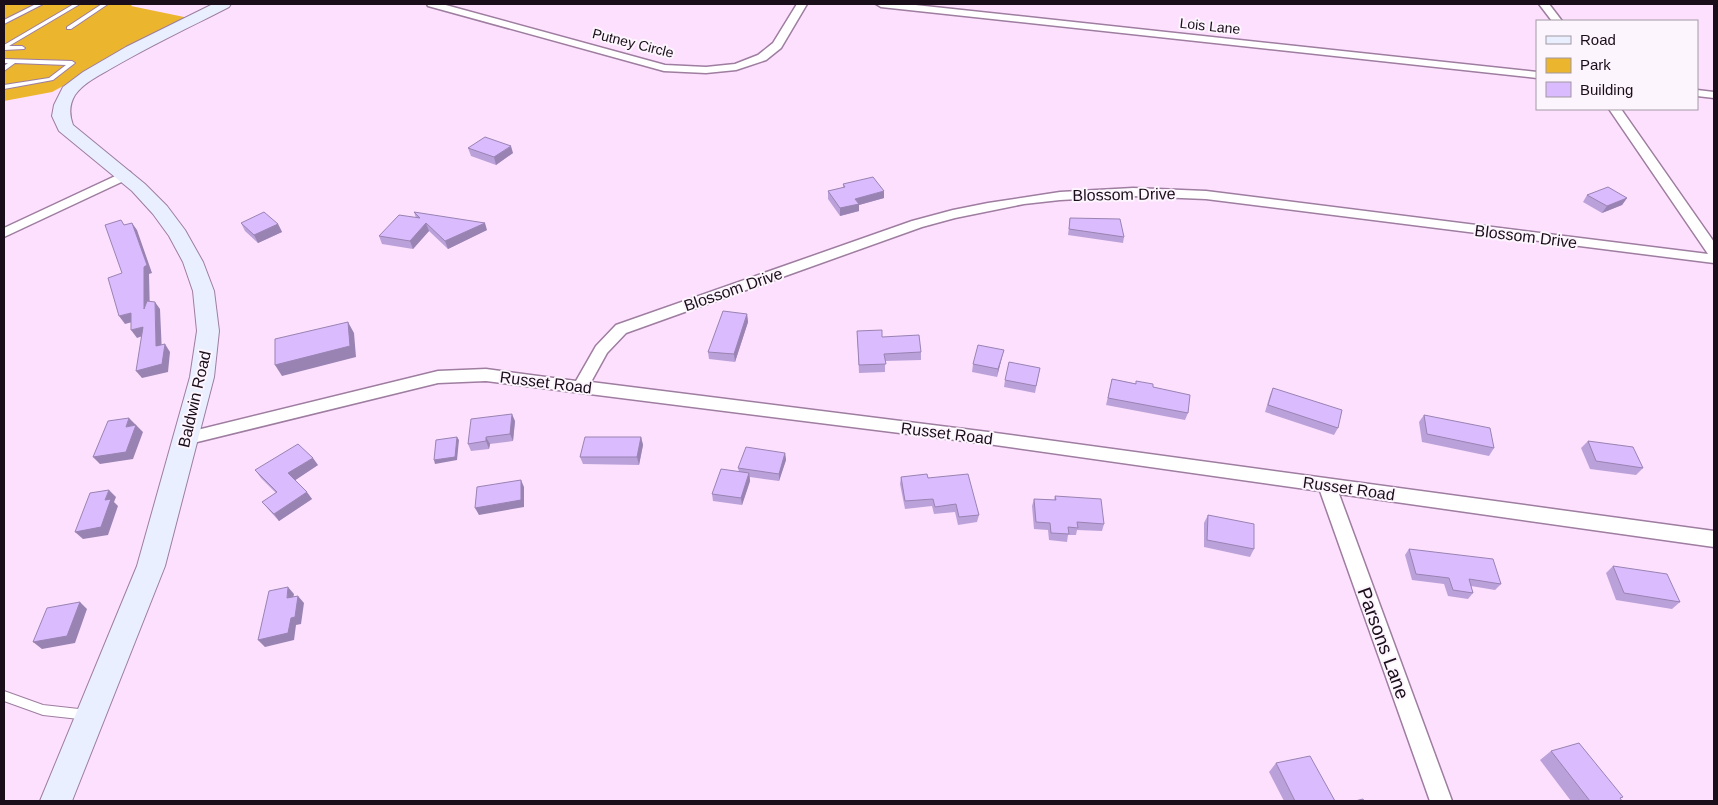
<svg xmlns="http://www.w3.org/2000/svg" width="1718" height="805" font-family="Arial,sans-serif">
<style>
.green{fill:#ebb52d}
.lines{fill:none;stroke-linecap:round;stroke-linejoin:round}
.lane-casing{stroke:#9e7da0;stroke-width:2}
.street-casing{stroke:#9e7da0;stroke-width:3}
.secondary-casing{stroke:#9e7da0;stroke-width:2}
.lane{fill:#fff;fill-rule:evenodd}
.street{fill:#fff;fill-rule:evenodd}
.secondary{fill:#e9effe;fill-rule:evenodd}
.wall{fill:#bba1da}
.shaded-wall{fill:#9983b2}
.building{fill:#dabbfe;stroke:#9983b2}
.labels{text-anchor:middle;stroke-width:4;stroke-linejoin:round;paint-order:stroke}
.far-street-label{font-size:14px;fill:#1a0e1b;stroke:#fdf5fd}
.street-label{font-size:16px;fill:#1a0e1b;stroke:#fdf5fd}
.near-street-label{font-size:19px;fill:#1a0e1b;stroke:#fdf5fd}
</style>
<rect width="100%" height="100%" fill="#fde0fe"/>
<path class="green" d="M4,4h129l-2,2 58,12 -137,74 -48,9z"/>
<g class="lines">
<defs>
<path id="lane" d="M36,4h7l-39,20v-4z
M74,4h6l-71,42h13l3,2 -1,1 -20,1v-5z
M102,4h6l-37,25h-4v-2z
M4,59l68,2 3,2 -22,17 -49,9v-4l45,-7 17,-13 -51,-2 -11,8v-5l4,-3h-4z
M4,691l39,14 45,5 4,1 2,4 -2,4 -4,1 -45,-5 -39,-14z"/>
<path id="street" d="M427,4h15l223,61 41,2 29,-3 23,-9 15,-12 24,-39h10l-26,44 -15,12 -30,10 -30,3 -42,-2 -236,-65z
M876,4h30l631,68v6l-656,-71z
M1539,4h10l13,17h-10z
M1697,90l17,2v6l-17,-2z
M1609,109h12l93,133v21l-508,-64 -73,-3 -73,4 -36,4 -69,14 -33,9 -296,106 -19,20 -16,29 397,50 726,99v16l-375,-53 113,307h-22l-110,-310 -332,-47 -502,-63 -48,2 -253,62 -6,-1 -2,-5 2,-5 6,-1 253,-62 48,-2 90,12 20,-35 20,-21 296,-104 41,-11 35,-7 72,-11 73,-4 73,3 502,63z
M126,171l4,1 2,3 -2,3 -126,59v-9z"/>
<path id="secondary" d="M213,4h18l-2,3c-39,20 -79,39 -117,61 -12,7 -29,15 -37,27 -6,10 -6,19 -2,30l72,59 22,22 18,24 18,32 11,29 5,40 -5,46 -49,189 -93,235h-32l97,-235 53,-189 7,-46 -4,-40 -10,-29 -14,-26 -16,-22 -21,-23 -73,-60 -7,-15 2,-11 9,-18 20,-15 43,-25z"/>
</defs>
<use href="#lane" class="lane-casing"/>
<use href="#street" class="street-casing"/>
<use href="#secondary" class="secondary-casing"/>
<use href="#lane" class="lane"/>
<use href="#street" class="street"/>
<use href="#secondary" class="secondary"/>
</g>
<path class="wall" d="M468,148l45,5 -17,12 -25,-9z
M843,184l41,14 -25,7v6l-19,5 -12,-17v-8l15,-3z
M1587,195l40,3 -5,7 -20,8 -19,-11z
M414,212l73,18 -39,19 -19,-18 -16,18 -31,-5 -3,-8 37,-18z
M1070,218l54,19 -1,6 -55,-8z
M241,223l37,1 4,8 -24,11 -13,-12z
M747,314l1,8 -13,40 -26,-3 -1,-7z
M857,331l64,21v8l-36,1v11l-26,1z
M1004,350l-2,7 -5,20 -25,-5 1,-8z
M1040,368l-5,25 -31,-6 1,-7z
M1112,379l41,8 35,26 -3,7 -79,-15z
M1273,388l65,40 -4,7 -69,-23 5,-17z
M1424,415l70,33 -5,8 -67,-14 -3,-20z
M515,421l-2,20 -23,3 -1,5 -18,2 -3,-7z
M641,437l2,8 -4,20 -56,-1 -3,-7z
M1588,441l55,27 -7,7 -46,-6 -9,-21z
M785,453l1,7 -7,21 -29,-4v4l-8,24 -29,-4 -1,-7 27,-22 -1,-4z
M318,465l-23,15 17,19 -33,22 -11,-12 -6,-7 14,-9 -15,-15 -6,-8z
M901,477l27,1 51,37 -2,7 -19,3 -3,-13 -21,2 -2,-8 -27,3 -5,-25z
M1055,496l49,28 -2,7 -25,-1 -1,5h-8l-1,7 -18,-2 -1,-10 -14,-1 -2,-23 2,-7 20,1z
M1208,515l46,34 -4,8 -46,-10v-24z
M1409,549l92,35 -6,6 -24,-4 2,7 -5,6 -20,-3 -4,-12 -32,-4 -7,-25z
M1613,566l67,36 -8,7 -56,-9 -10,-27z
M1551,751l69,48 2,2h-51l-31,-41z
M1276,763l59,38h-51l-15,-29z"/>
<path class="shaded-wall" d="M511,146l2,7 -17,12 -2,-8z
M884,191v7l-25,7v6l-19,5v-8l15,-9z
M1627,198l-5,7 -20,8 5,-7z
M132,223l5,7 15,43 -3,1 1,42 -6,-7z
M426,223l3,8 -16,18 -3,-8z
M485,223l2,7 -39,19 -3,-8z
M278,224l4,8 -24,11 -4,-8z
M155,302l5,7 2,45 -6,-8z
M131,313l5,8 -11,3 -6,-8z
M747,314l1,8 -13,40 -1,-8z
M348,322l6,11 2,24 -74,19 -7,-11z
M143,327l5,7 -11,4 -6,-8z
M165,344l5,8 -2,20 -26,6 -6,-7z
M1004,350l-2,7 -5,20 1,-8z
M512,414l3,7 -2,20 -3,-7z
M129,418l7,7 -10,2z
M136,425l7,7 -10,27 -33,5 -7,-7z
M457,437l2,3 -2,20 -22,4 -1,-4z
M486,437l4,7 -1,5 -3,-8z
M641,437l2,8 -4,20 -2,-8z
M785,453l1,7 -7,21v-7z
M313,458l5,7 -24,16 -6,-8z
M749,473l1,8 -8,24 -1,-7z
M521,480l3,7v20l-45,8 -4,-7z
M109,490l7,7 -2,5 4,4 -10,29 -25,4 -8,-7 30,-32z
M307,492l5,7 -33,22 -5,-7z
M288,587l6,7 -2,11 -5,-7z
M298,596l6,7 -3,21 -5,1 -2,15 -29,7 -7,-7z
M80,602l7,7 -12,34 -33,6 -9,-7z"/>
<path class="building" d="M485,137l26,9 -17,11 -26,-9z
M873,177l11,14 -29,8 4,5 -19,4 -12,-17 17,-4 -2,-3z
M1608,187l19,11 -20,8 -20,-11z
M264,212l14,12 -24,11 -13,-12z
M414,212l71,11 -40,18 -19,-18 -16,18 -31,-5 20,-21 21,3z
M1070,218l50,1 4,18 -55,-8z
M121,220l3,5 8,-2 15,42 -3,2v42l3,-8 8,1 1,44 9,-2 -3,20 -26,7 7,-44 -12,3v-17l-12,3 -11,-38 14,-5 -17,-48z
M723,311l24,3 -13,40 -26,-2z
M348,322l2,24 -75,19v-26z
M882,330v7l37,-2 2,17 -37,2 2,10 -27,1 -2,-34z
M978,345l26,5 -6,19 -25,-5z
M1009,362l31,6 -4,18 -31,-6z
M1112,379l24,5v-3l17,3v3l37,8 -2,18 -80,-15z
M1273,388l69,22 -4,18 -70,-23z
M512,414l-2,20 -24,3v4l-18,3 3,-25z
M1424,415l66,13 4,20 -67,-14z
M129,418l-3,9 10,-2 -10,27 -33,5 15,-36z
M457,437l-2,20 -21,3 2,-20z
M585,437h56l-4,20h-57z
M1588,441l45,6 10,21 -47,-7z
M298,444l15,14 -25,15 19,19 -33,22 -12,-12 15,-10 -22,-22z
M746,447l39,6 -6,21 -41,-6z
M721,469l28,4 -8,25 -29,-4z
M927,474l1,4 40,-4 11,41 -20,2 -3,-13 -21,3 -2,-8 -28,2 -4,-24z
M521,480v20l-46,8 2,-21z
M109,490l-4,10 6,-1 -10,28 -26,5 15,-39z
M1055,496l46,3 3,25 -27,-2 1,6 -10,-1 1,7 -18,-1 -1,-10 -14,-1 -2,-23 22,1z
M1208,515l46,9v25l-47,-9z
M1409,549l84,10 8,25 -32,-5 4,14 -20,-3 -4,-12 -33,-4z
M1613,566l54,8 13,28 -56,-9z
M288,587l-1,11 11,-2 -3,21 -4,1 -3,15 -30,7 11,-49z
M80,602l-13,34 -34,6 14,-34z
M1579,743l44,54 -3,1 2,3h-32l-39,-50z
M1310,756l25,45h-40l-19,-38z
M1363,799l1,2h-9z"/>
<g class="labels">
<g class="far-street-label">
<text transform="translate(1210 26) rotate(6)" y="5">Lois Lane</text>
<text transform="translate(633 43) rotate(14)" y="5">Putney Circle</text>
</g>
<g class="street-label">
<text transform="translate(1124 194) rotate(-1)" y="6">Blossom Drive</text>
<text transform="translate(1526 236) rotate(7)" y="6">Blossom Drive</text>
<text transform="translate(733 289) rotate(-19)" y="6">Blossom Drive</text>
<text transform="translate(546 382) rotate(7)" y="6">Russet Road</text>
<text transform="translate(194 399) rotate(-77)" y="6">Baldwin Road</text>
<text transform="translate(947 433) rotate(7)" y="6">Russet Road</text>
<text transform="translate(1349 488) rotate(8)" y="6">Russet Road</text>
</g>
<g class="near-street-label">
<text transform="translate(1384 643) rotate(70)" y="7">Parsons Lane</text>
</g>
</g>
<rect width="1718" height="805" fill="none" stroke="#1a0e1b" stroke-width="10"/>
<rect x="1536" y="20" width="162" height="90" fill="#fdf5fd" stroke="#a299a3"/>
<rect x="1546" y="36" width="25" height="8" fill="#e9effe" stroke="#a299a3"/>
<text x="1580" y="45" font-size="15" fill="#1a0e1b">Road</text>
<rect x="1546" y="58" width="25" height="15" fill="#ebb52d" stroke="#a299a3"/>
<text x="1580" y="70" font-size="15" fill="#1a0e1b">Park</text>
<rect x="1546" y="82" width="25" height="15" fill="#dabbfe" stroke="#a299a3"/>
<text x="1580" y="95" font-size="15" fill="#1a0e1b">Building</text>
</svg>
